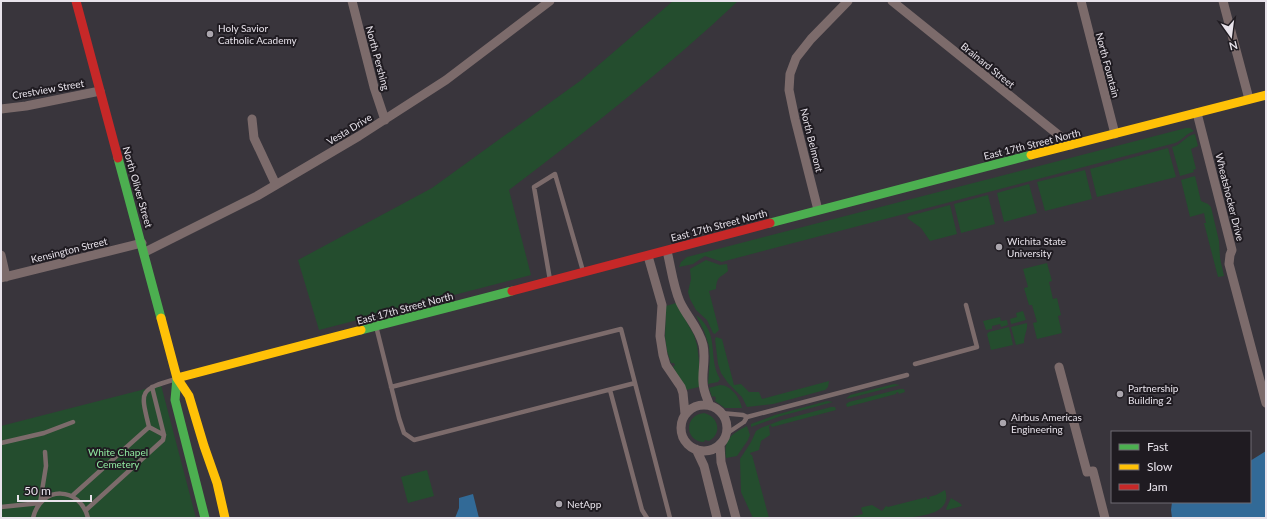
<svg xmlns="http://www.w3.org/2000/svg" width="1267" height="519" font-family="Lato,sans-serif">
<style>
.green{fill:#244d2e}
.water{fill:#326a97}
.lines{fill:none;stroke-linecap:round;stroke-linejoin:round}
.lane{stroke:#7c6b6b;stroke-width:4.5}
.street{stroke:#7c6b6b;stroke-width:9}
.fast{stroke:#4caf50;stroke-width:9}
.slow{stroke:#ffc107;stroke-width:9}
.jam{stroke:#c62828;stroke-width:9}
.poi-dot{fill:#aba6ae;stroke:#1f1b21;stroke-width:1.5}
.labels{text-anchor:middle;stroke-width:4;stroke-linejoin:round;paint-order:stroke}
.poi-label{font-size:10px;fill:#e8e3eb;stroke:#1f1b21;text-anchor:start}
.street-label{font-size:10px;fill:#e8e3eb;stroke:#1f1b21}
.park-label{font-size:10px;fill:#90e8a0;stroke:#1f1b21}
</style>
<rect width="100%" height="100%" fill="#39353c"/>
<path class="green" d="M673,1h65c-72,68 -150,129 -229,189l22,85 -212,55 -21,-70 134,-72 148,-107z
M1186,128h4l4,3c-9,3 -11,9 -19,12l-450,118 -3,1 -17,-6 -12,8 -14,3 2,-5 6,-5z
M1195,134l3,12 -7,3 5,20 -3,1 1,2 -14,4 -8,-29c10,-2 13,-11 23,-13z
M1168,148l8,29 -79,20 -7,-28z
M1085,170l7,29 -47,12 -8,-29z
M1195,176l6,25 7,3 3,3 8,34 1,17 4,18 -6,1 -14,-54h2l-2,-10 -14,4 -9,-37z
M1029,184l8,29 -33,9 -7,-29z
M988,195l7,29 -34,9 -7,-29z
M950,205l7,29 -27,7 -9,-13 -14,-10 2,-2z
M706,260l14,5 7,-1 1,7c-8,7 -11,5 -12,18l-7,2 10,39 -4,4 -2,-1 -6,-13 -11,-10 -6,-11 -2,-7 3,-13 -1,-10z
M1047,263l5,18 -3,1 4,17 4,-1 4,17 -3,1 4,17 -25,6 -4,-16 4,-1 -5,-17h-3l-5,-17 4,-1 -5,-18z
M676,303l18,32 3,10 2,16v26l-13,3 -13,-23 2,-2 -1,-2h-3l-4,-12 -2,-14 1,-31z
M1023,311l3,9 -15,4 -1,-5 7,-2 -1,-4z
M696,315c25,19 11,42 24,64l-2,3 -10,2 2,-26 -1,-12 -5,-15z
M1000,317l1,4 6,-1 1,5 -7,2 -1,-3 -8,2v3l-6,1 -3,-9z
M1027,323c1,6 -3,12 -3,20l-8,2 -5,-18z
M1009,327l4,18 -22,5 -4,-16 2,-2z
M716,337l6,2 12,46 7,-1 8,8h10l3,7 67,-18 -1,6 -3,3 -52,14 -26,3 -5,-10 -14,-14 -7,-10 -3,-9 -3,-25z
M894,384l6,1 -54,14 4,-4z
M161,385l35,133h-195v-92z
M720,385c11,0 20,13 22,23h-17l-10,-7 1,-3 -2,-2 -2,1 -3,-9z
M900,389h4l1,3 -6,2 -1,-2 -2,1v1l-49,13 -1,-3 3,-2z
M827,401l6,1 -52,14 -30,11v-3l24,-9z
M831,407h4l1,3 -64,17 -1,-2 -2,1 1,9 -9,6 -2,9 -9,3 1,2h1l17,63h-16l-12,-26 -1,-33 11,-17 5,-11 5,-3 21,-8z
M704,413c14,3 19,20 5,28l-4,-1 -1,2c-20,-1 -20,-27 0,-29z
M747,426l3,9 -2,5 -11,16 -11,2c-3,-18 5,-24 21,-32z
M427,470l7,26 -26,7 -7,-26z
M945,490c10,29 -41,28 -59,28 -13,0 -25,0 -38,0l15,-4 -2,-6 2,-1 9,-2 10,6 4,-5 2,1 39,-10v2h3l-1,-2 7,-2z
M951,498l10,6 1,2 -15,4 -1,-1z"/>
<path class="water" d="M1266,451v67h-94l-1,-8 1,-8h78v-41z
M473,494l6,24h-24l4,-10v-10z"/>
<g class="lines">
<path class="lane" d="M550,280l-16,-93 21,-13 28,97
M376,326l23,92 5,15 10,7 221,-57 -14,-54 -230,58
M915,364l62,-17 -11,-42
M635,383l35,135
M610,390l32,120 5,8
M721,413l22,2 4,2
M149,427l15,8
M726,434l18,-12 3,-5 160,-42
M1,443l43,-10 29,-11
M72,496l77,-69c-9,-37 -10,-37 27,-48
M1,507l39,-4 6,-37 -1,-14
M86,510l77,-70 1,-5 -12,-48
M33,518c8,-33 47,-32 55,0"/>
<path class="street" d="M352,1l22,86 11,33
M892,1l179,144
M1081,1l34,133
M1223,1l26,98
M1,109l25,-3 74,-15
M1197,113l35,137 -2,5 -1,9 37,139
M252,119l2,19 22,47
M818,210l-23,-91 -6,-29 1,-16 6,-16 15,-19 37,-38
M667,251c4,16 6,35 13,51 7,15 19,26 23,43 3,13 -1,25 0,37 0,9 4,16 7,24
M145,252l112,-56 102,-60 87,-56 104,-79
M1,255l5,22
M648,256l14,49 -2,31 3,19 3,10 15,22 2,6 2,21
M1,278l141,-35
M1059,367l28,105 6,-1 12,47
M681 428a23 23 0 1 1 46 0a23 23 0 1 1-46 0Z
M720,444l1,18 15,56
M696,449l8,17 13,52"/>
<path class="fast" d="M118,158l43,160
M770,223l261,-68
M361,330l151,-39
M177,378l-2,22 30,118"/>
<path class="slow" d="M1031,155l235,-60
M161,318l16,60 12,18 15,50 13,37 8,35
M177,378l184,-48"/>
<path class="jam" d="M76,1l42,157
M512,291l258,-68"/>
</g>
<g class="poi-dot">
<circle cx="210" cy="34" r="4"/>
<circle cx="999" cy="247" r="4"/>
<circle cx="1120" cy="394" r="4"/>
<circle cx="1003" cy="423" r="4"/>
<circle cx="559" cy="504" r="4"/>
</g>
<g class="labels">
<g class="poi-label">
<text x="218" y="32">Holy Savior<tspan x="218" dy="12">Catholic Academy</tspan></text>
<text x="1007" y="245">Wichita State<tspan x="1007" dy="12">University</tspan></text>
<text x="1128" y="392">Partnership<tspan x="1128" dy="12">Building 2</tspan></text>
<text x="1011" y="421">Airbus Americas<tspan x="1011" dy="12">Engineering</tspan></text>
<text x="567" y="508">NetApp</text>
</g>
<g class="street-label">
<text transform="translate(378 58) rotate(75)" y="4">North Pershing</text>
<text transform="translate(988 65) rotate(39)" y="4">Brainard Street</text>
<text transform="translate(1108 65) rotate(75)" y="4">North Fountain</text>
<text transform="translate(48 89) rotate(-10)" y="4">Crestview Street</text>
<text transform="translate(349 129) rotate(-31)" y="4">Vesta Drive</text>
<text transform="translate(812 140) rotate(76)" y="4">North Belmont</text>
<text transform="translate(1032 144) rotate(-14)" y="4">East 17th Street North</text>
<text transform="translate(138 187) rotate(74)" y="4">North Oliver Street</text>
<text transform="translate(1230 197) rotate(76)" y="4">Wheatshocker Drive</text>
<text transform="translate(719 225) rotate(-15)" y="4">East 17th Street North</text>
<text transform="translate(69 250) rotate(-14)" y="4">Kensington Street</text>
<text transform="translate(405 308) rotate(-15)" y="4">East 17th Street North</text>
</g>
<g class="park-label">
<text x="118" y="456">White Chapel<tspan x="118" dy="12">Cemetery</tspan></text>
</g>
</g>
<rect width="1267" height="519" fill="none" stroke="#e8e3eb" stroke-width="4"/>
<rect x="1111" y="431" width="140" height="72" fill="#1f1b21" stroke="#6f6b72"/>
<rect x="1119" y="444" width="20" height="6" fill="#4caf50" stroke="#6f6b72"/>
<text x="1147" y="451" font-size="12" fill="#e8e3eb">Fast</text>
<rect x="1119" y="464" width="20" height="6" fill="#ffc107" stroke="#6f6b72"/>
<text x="1147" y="471" font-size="12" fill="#e8e3eb">Slow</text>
<rect x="1119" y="484" width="20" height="6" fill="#c62828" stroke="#6f6b72"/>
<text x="1147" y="491" font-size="12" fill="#e8e3eb">Jam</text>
<g transform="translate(1231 36) rotate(166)" stroke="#1f1b21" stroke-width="3" paint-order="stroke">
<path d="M0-3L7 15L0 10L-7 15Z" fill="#e8e3eb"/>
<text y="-6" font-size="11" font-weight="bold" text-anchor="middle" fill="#e8e3eb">N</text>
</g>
<path d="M18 495v6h73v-6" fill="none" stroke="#e8e3eb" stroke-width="2"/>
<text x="24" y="495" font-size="12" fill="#e8e3eb" stroke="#1f1b21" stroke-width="3" paint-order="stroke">50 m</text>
</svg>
